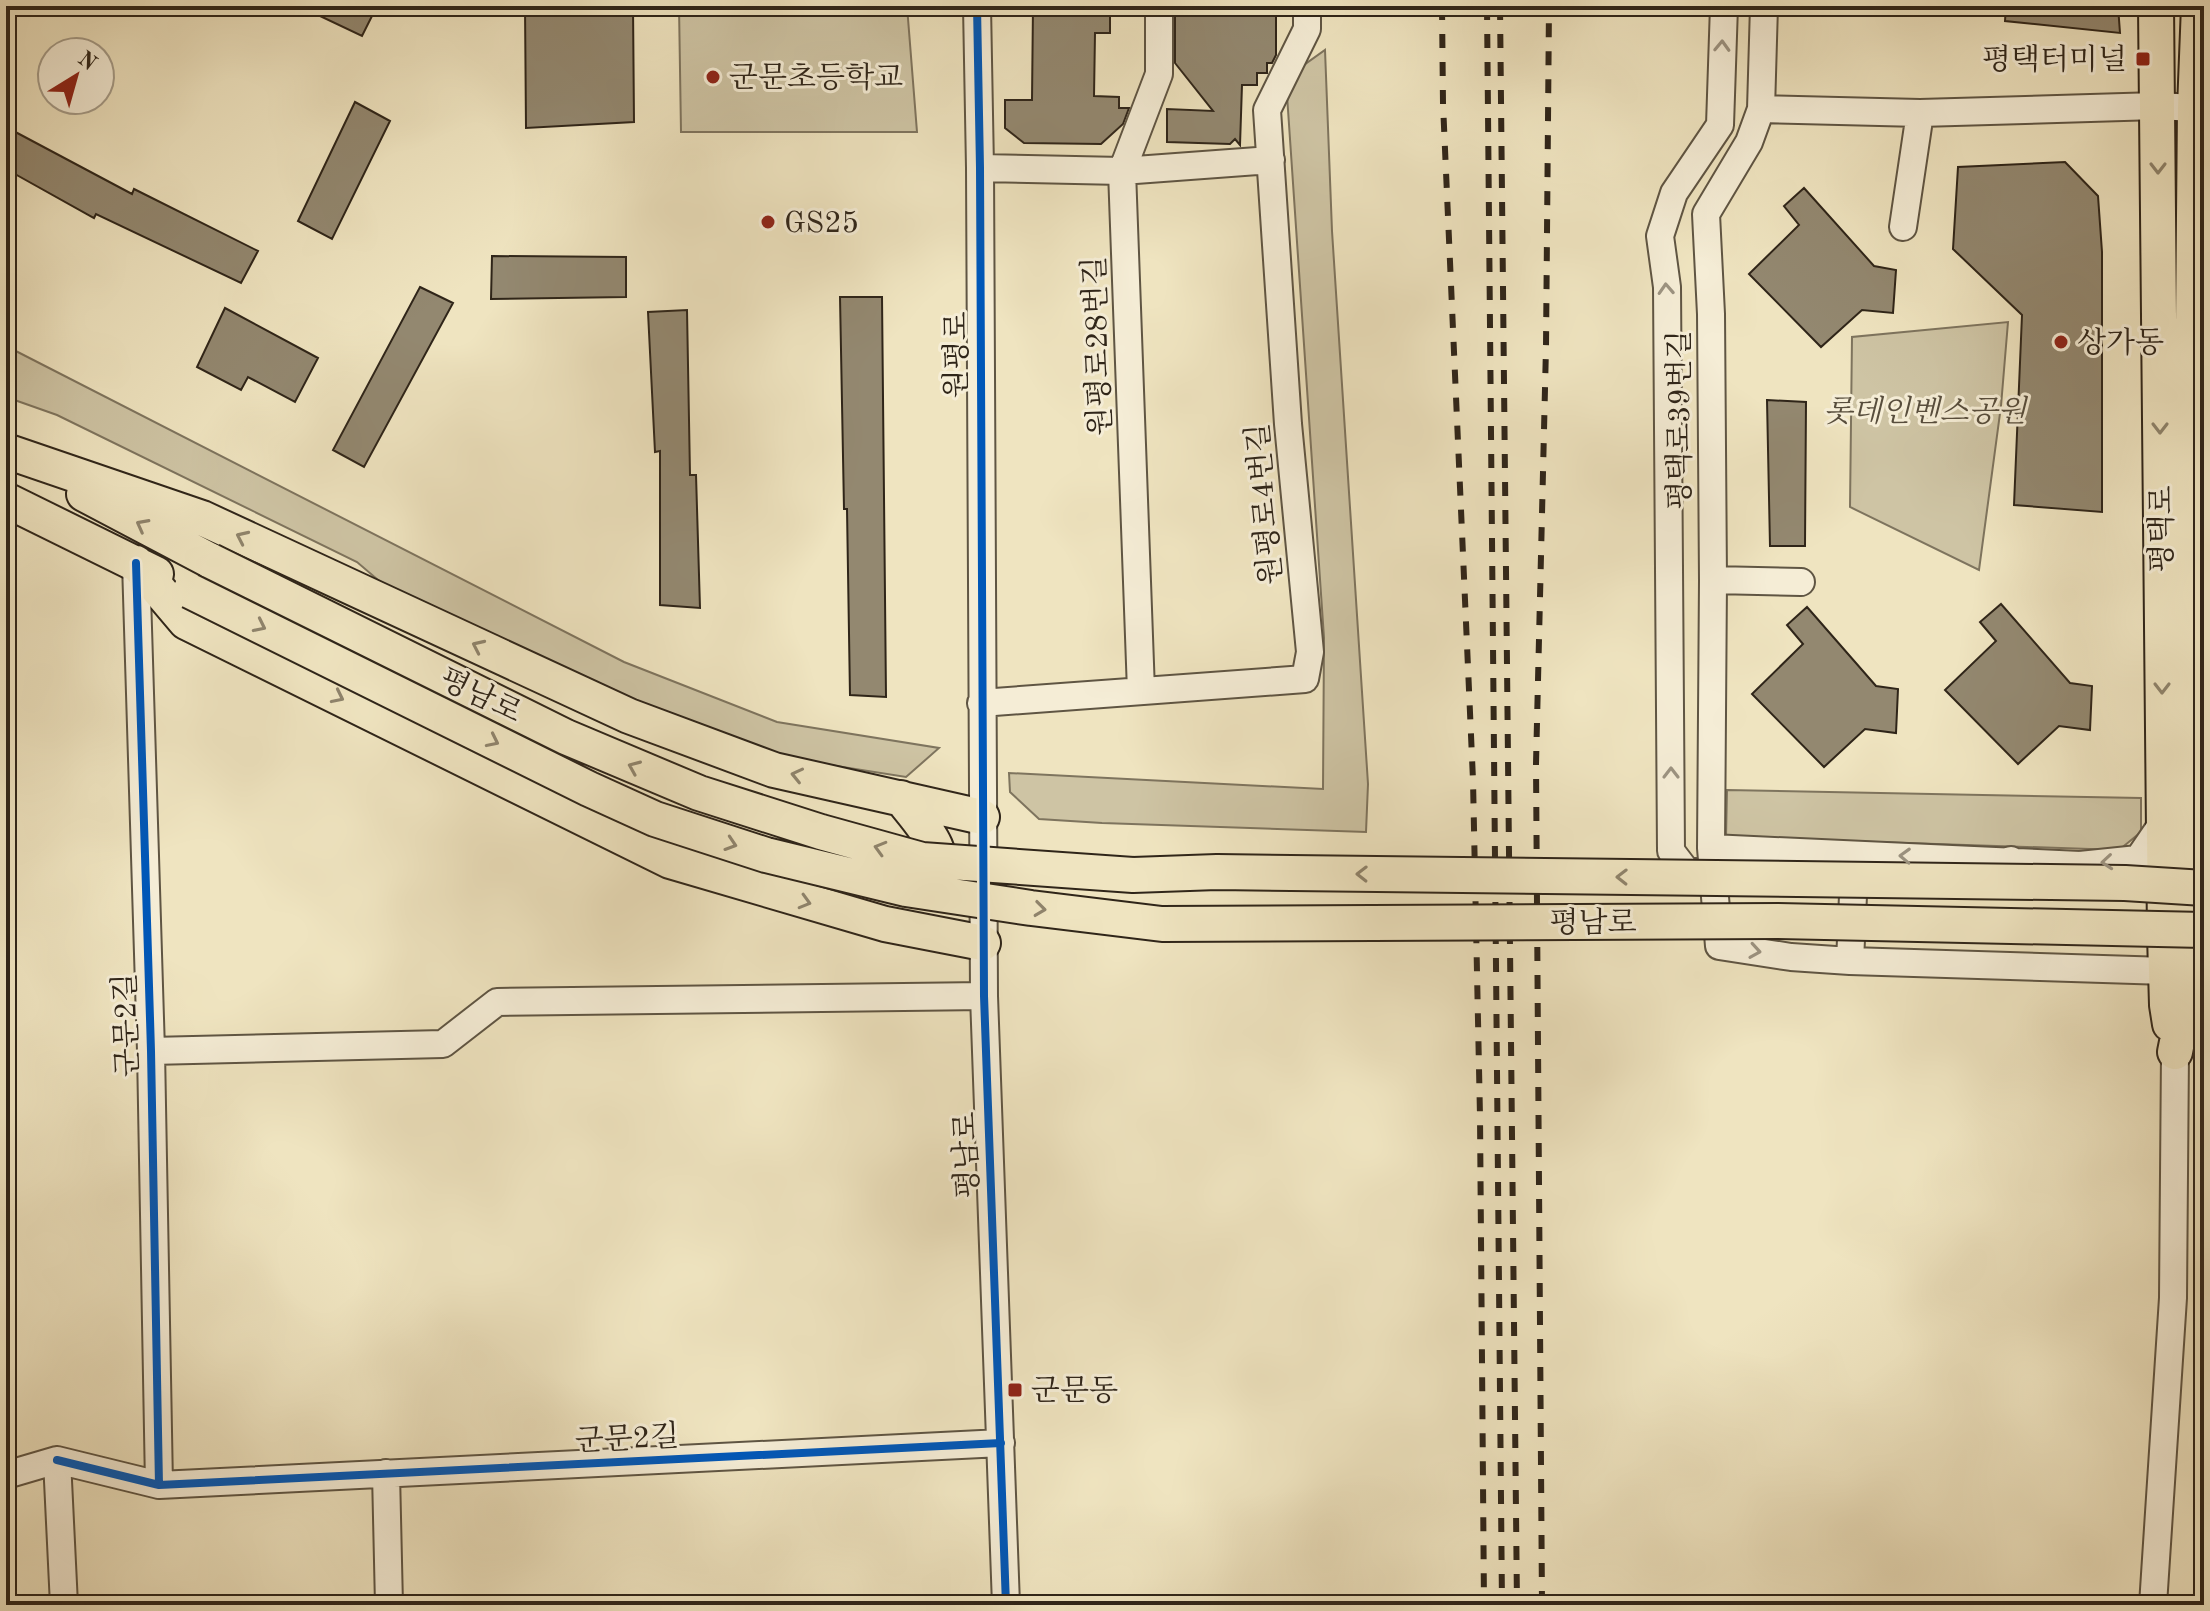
<svg xmlns="http://www.w3.org/2000/svg" width="2210" height="1611" font-family="'Old Standard TT','Noto Serif KR',serif">
<style>
.green{fill:#cec4a4;stroke:#7e745e;stroke-width:2}
.building{fill:#938870;stroke:#2f2519;stroke-width:2}
.lines{fill:none;stroke-linecap:round;stroke-linejoin:round}
.minor-casing{stroke:#5f5543;stroke-width:30}
.major-casing{stroke:#2f2519;stroke-width:38}
.minor{stroke:#f5edd6;stroke-width:26}
.major{stroke:#efe4c0;stroke-width:34}
.rail{stroke:#2f2519;stroke-width:6;stroke-dasharray:14 14;stroke-linecap:butt}
.major-bridge-casing{stroke:#2f2519;stroke-width:38;stroke-linecap:butt}
.major-bridge{stroke:#efe4c0;stroke-width:34}
.cycleway-casing{stroke:#f5edd6;stroke-width:13}
.cycleway{stroke:#0057b8;stroke-width:8}
.oneway{stroke:#9c9381}
.oneway2{stroke:#8f846c}
.poi-dot{fill:#8f2418;stroke:#f5edd6;stroke-width:3}
.labels{text-anchor:middle;stroke-width:6;stroke-linejoin:round;paint-order:stroke}
.poi-label{font-size:30px;fill:#2f2519;stroke:#f5edd6;text-anchor:start}
.street-label{font-size:30px;fill:#2f2519;stroke:#f5edd6}
.park-label{font-size:30px;font-style:italic;fill:#574d3c;stroke:#f5edd6}
</style>
<rect width="100%" height="100%" fill="#efe4c0"/>
<filter id="stains"><feTurbulence type="fractalNoise" baseFrequency=".0025" numOctaves="4"/><feColorMatrix values="0 0 0 0 .2 0 0 0 0 .09 0 0 0 0 .02 0 0 0 .5 -.17"/></filter>
<radialGradient id="worn" r=".72"><stop offset=".6" stop-color="#630" stop-opacity="0"/><stop offset="1" stop-color="#630" stop-opacity=".3"/></radialGradient>
<path class="green" d="M679,6h228l10,126h-236z
M1325,50l7,181 36,553 -2,48 -264,-9 -63,-4 -29,-27 -1,-19 314,16 1,-151 -37,-543 10,-25z
M2008,322l-7,84 -22,164 -129,-63 2,-170z
M6,346l618,316 153,60 162,26 -33,29 -114,-18 -159,-50 -235,-112 -41,-35 -300,-147 -51,-18z
M1727,790l414,8v34l-22,18 -393,-13z"/>
<path class="building" d="M299,6h78l-15,30z
M525,6h108l1,116 -108,6z
M1033,6l77,2v25h-15l-1,63 25,1v11h10l-6,16 -22,20 -77,-1 -19,-15v-28h27z
M1175,6h101v49l-4,8h-5v10h-10v12h-15l-2,60 -5,-6 -5,5 -63,-2v-33l46,2 -38,-48z
M2006,6h112l2,27 -115,-12z
M355,102l35,19 -58,118 -34,-18z
M6,127l126,67 2,-5 124,62 -17,32 -145,-69 -2,4 -88,-49z
M2065,162l33,34 4,56v260l-88,-7 8,-190 -69,-66 5,-82z
M1804,188l70,78 22,4 -3,43 -31,-3 -41,37 -72,-73 50,-49 -15,-19z
M492,256l134,1v40l-135,2z
M420,287l33,16 -89,164 -31,-17z
M840,297h42l4,400 -36,-2 -3,-186h-3z
M225,308l93,50 -23,44 -47,-25 -7,13 -44,-23z
M687,310l3,165h6l4,133 -40,-3v-154l-5,1 -7,-140z
M1767,400l39,2 -1,144h-35z
M2001,604l69,79 22,3 -2,44 -31,-4 -41,38 -73,-74 51,-49 -16,-19z
M1807,607l69,79 22,3 -2,44 -31,-4 -41,38 -72,-73 51,-50 -16,-19z"/>
<g class="lines">
<defs>
<path id="minor" d="M977,6l3,162 4,828 22,609
M1764,6l-3,103 -12,33 -43,72 5,100 2,266 -2,268 8,98 72,11 59,4
M1761,109l159,4 237,-7 38,2
M980,168l142,3 149,-11
M1903,227l17,-114
M136,563l15,488 8,434
M1713,580l88,2
M1141,691l-19,-520 37,-97v-68
M981,703l324,-24 5,-27 -22,-228 -21,-314 40,-81v-23
M1711,848l369,17 58,-6 26,-38
M1707,872h-20l-16,-21 -4,-564 -7,-51 14,-43 46,-68 4,-119
M1962,873l49,-13
M1854,874l-4,87 316,10
M151,1051l292,-7 54,-42 487,-6
M57,1460l102,25 842,-42
M386,1473l3,132
M6,1475l51,-15 7,145
M2153,1605l20,-307 2,-246"/>
<path id="major" d="M2156,6l9,929 2,70 3,19
M6,451l196,67 427,198 145,54 208,47
M84,494l127,67
M6,500l150,74
M136,563l50,59 484,239 215,63 98,19
M901,798c20,26 51,55 35,91
M2175,1052l16,-80 -3,-102 7,-762 4,-102"/>
</defs>
<use href="#minor" class="minor-casing"/>
<use href="#major" class="major-casing"/>
<use href="#minor" class="minor"/>
<use href="#major" class="major"/>
<path class="rail" d="M1442,6l1,98 30,676 7,336 4,489
M1487,6l15,1599
M1500,6l17,1599
M1542,1605l-6,-841 10,-417 3,-341"/>
<defs>
<path id="major-bridge" d="M211,561l355,176 133,56 122,39 101,28 211,15 84,-3 908,11 79,5
M190,591l399,198 66,30 111,36 140,34 125,19 131,16 616,-3 426,9"/>
</defs>
<use href="#major-bridge" class="major-bridge-casing"/>
<use href="#major-bridge" class="major-bridge"/>
<defs>
<path id="cycleway" d="M977,6l3,162 4,828 22,609
M136,563l15,488 8,434
M57,1460l102,25 842,-42"/>
</defs>
<use href="#cycleway" class="cycleway-casing"/>
<use href="#cycleway" class="cycleway"/>
</g>
<defs><path id="oneway-chevron" d="M-2-3.5L2.5 0L-2 3.5" fill="none" stroke-width="1.6" stroke-linecap="round" stroke-linejoin="round" transform="scale(2)"/></defs>
<g class="oneway">
<use href="#oneway-chevron" transform="translate(1722 46) rotate(-88)"/>
<use href="#oneway-chevron" transform="translate(1666 289) rotate(-93)"/>
<use href="#oneway-chevron" transform="translate(1671 773) rotate(-90)"/>
<use href="#oneway-chevron" transform="translate(1905 856) rotate(-178)"/>
<use href="#oneway-chevron" transform="translate(2107 862) rotate(175)"/>
<use href="#oneway-chevron" transform="translate(1755 951) rotate(9)"/>
</g>
<g class="oneway2">
<use href="#oneway-chevron" transform="translate(2158 168) rotate(90)"/>
<use href="#oneway-chevron" transform="translate(2160 428) rotate(90)"/>
<use href="#oneway-chevron" transform="translate(142 525) rotate(-152)"/>
<use href="#oneway-chevron" transform="translate(242 537) rotate(-155)"/>
<use href="#oneway-chevron" transform="translate(260 626) rotate(26)"/>
<use href="#oneway-chevron" transform="translate(478 646) rotate(-155)"/>
<use href="#oneway-chevron" transform="translate(2162 688) rotate(90)"/>
<use href="#oneway-chevron" transform="translate(338 697) rotate(26)"/>
<use href="#oneway-chevron" transform="translate(493 741) rotate(26)"/>
<use href="#oneway-chevron" transform="translate(634 767) rotate(-157)"/>
<use href="#oneway-chevron" transform="translate(797 775) rotate(-167)"/>
<use href="#oneway-chevron" transform="translate(731 844) rotate(18)"/>
<use href="#oneway-chevron" transform="translate(880 848) rotate(-164)"/>
<use href="#oneway-chevron" transform="translate(1362 874) rotate(-179)"/>
<use href="#oneway-chevron" transform="translate(1622 877) rotate(-179)"/>
<use href="#oneway-chevron" transform="translate(805 902) rotate(16)"/>
<use href="#oneway-chevron" transform="translate(1040 909) rotate(7)"/>
</g>
<g class="poi-dot">
<rect x="2135" y="51" width="16" height="16" rx="4"/>
<circle cx="713" cy="77" r="8"/>
<circle cx="768" cy="222" r="8"/>
<circle cx="2061" cy="342" r="8"/>
<rect x="1007" y="1382" width="16" height="16" rx="4"/>
</g>
<g class="labels">
<g class="poi-label">
<text x="2127" y="69" text-anchor="end">평택터미널</text>
<text x="729" y="87">군문초등학교</text>
<text x="784" y="232">GS25</text>
<text x="2077" y="352">상가동</text>
<text x="1031" y="1400">군문동</text>
</g>
<g class="street-label">
<text transform="translate(1097 346) rotate(-92)" y="10">원평로28번길</text>
<text transform="translate(956 355) rotate(-90)" y="10">원평로</text>
<text transform="translate(1679 420) rotate(-90)" y="10">평택로39번길</text>
<text transform="translate(1264 504) rotate(-95)" y="10">원평로4번길</text>
<text transform="translate(2161 529) rotate(-90)" y="10">평택로</text>
<text transform="translate(481 695) rotate(26)" y="10">평남로</text>
<text x="1593" y="932">평남로</text>
<text transform="translate(126 1025) rotate(-92)" y="10">군문2길</text>
<text transform="translate(966 1155) rotate(-92)" y="10">평남로</text>
<text transform="translate(627 1438) rotate(-3)" y="10">군문2길</text>
</g>
<g class="park-label">
<text x="1925" y="421">롯데인벤스공원</text>
</g>
</g>
<rect width="2210" height="1611" fill="none" stroke="#efe4c0" stroke-width="32"/>
<rect x="8" y="8" width="2194" height="1595" fill="none" stroke="#2f2519" stroke-width="4"/>
<rect x="16" y="16" width="2178" height="1579" fill="none" stroke="#2f2519" stroke-width="2"/>
<g transform="translate(76 76) rotate(37)"><circle r="38" fill="#f5edd6" stroke="#a69d8a" stroke-width="2"/>
<path d="M0-6L14 30L0 20L-14 30Z" fill="#8f2418"/>
<text y="-12" font-size="22" font-weight="bold" text-anchor="middle" fill="#2f2519">N</text>
</g>
<rect width="100%" height="100%" filter="url(#stains)"/>
<rect width="100%" height="100%" fill="url(#worn)"/>
</svg>
